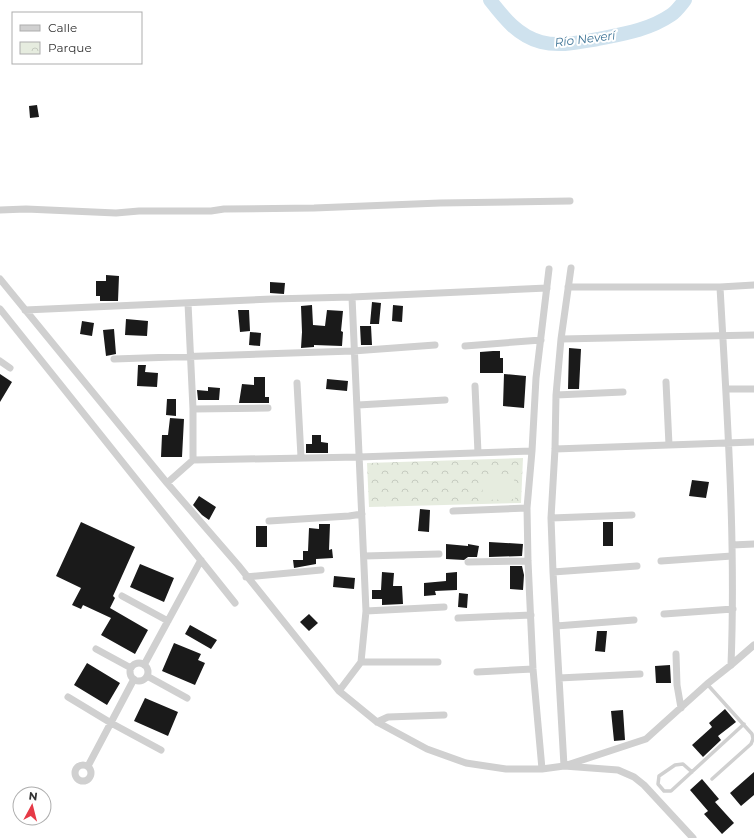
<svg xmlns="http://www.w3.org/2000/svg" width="754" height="838" font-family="Montserrat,sans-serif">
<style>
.park{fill:url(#park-crowns)}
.pitch{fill:#e6ecdf}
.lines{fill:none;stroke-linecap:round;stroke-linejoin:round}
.river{stroke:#cfe2ee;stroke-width:14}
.building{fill:#1a1a1a}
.service{stroke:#d0d0d0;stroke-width:3.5}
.minor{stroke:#d0d0d0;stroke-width:7}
.labels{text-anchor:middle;stroke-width:4;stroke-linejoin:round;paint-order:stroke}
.water-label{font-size:12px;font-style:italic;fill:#3f7597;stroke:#fff}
</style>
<defs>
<pattern id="park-crowns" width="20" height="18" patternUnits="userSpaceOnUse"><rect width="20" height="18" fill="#e6ecdf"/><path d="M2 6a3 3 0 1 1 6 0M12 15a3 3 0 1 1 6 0" fill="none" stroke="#c6cbc0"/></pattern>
</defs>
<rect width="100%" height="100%" fill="#fff"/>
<path class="park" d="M523,458l-2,45 -152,4 -2,-44z"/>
<path class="pitch" d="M482,478h32l1,21 -32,1z"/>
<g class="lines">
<path class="river" d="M490,0c14,18 28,36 51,42 19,5 38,0 57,-3 25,-5 51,-9 73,-24 5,-3 10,-10 14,-15"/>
</g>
<path class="building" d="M37,105l2,12 -9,1 -1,-12z
M106,275l13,1 -1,25h-18v-5h-4v-15h10z
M270,282l15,1 -1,11 -14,-1z
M372,302l9,1 -2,21h-9z
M312,305l1,20 12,1 2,-16 16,1 -2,20 2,1 -1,14 -28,-1v2l-13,1 1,-16 -1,-26z
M393,305l10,1 -1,16 -10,-1z
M238,310h11l1,21 -10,1z
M126,319l22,2 -1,15 -22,-1z
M82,321l12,2 -2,13 -12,-2z
M360,326h11l1,19h-11z
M114,329l2,25 -10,2 -3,-26z
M250,332l11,1 -1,13 -11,-1z
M569,348l12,1 -2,40h-11z
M493,351h7v7h3v15h-23v-21z
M138,365h8l-1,7 13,1 -1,14 -20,-1z
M0,374l12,8 -12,20z
M504,374l22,2 -2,32 -21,-2z
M254,377h11v20h4v6h-30l3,-19 12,1z
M327,379l21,2 -1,10 -21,-2z
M208,387l12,1 -1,12h-21l-1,-10 11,1z
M167,399h9v17l-10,-1z
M170,418l14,1 -2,38h-21l1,-22h6z
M312,435h9v7l7,1v10h-22v-9h6z
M692,480l17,2 -3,16 -17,-2z
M199,496l17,11 -7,13 -7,-5 -9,-10z
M420,509l10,1 -1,22 -11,-1z
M81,522l54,25 -22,49 2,2 -5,10 38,22 -13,24 -34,-19 10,-17 -28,-13 -2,4 -9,-4 9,-17 -25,-12z
M603,522h10v24h-10z
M319,524h11l-1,26 3,-1 1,9 -17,1v5l-22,4 -1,-8h10v-9h5l1,-23 10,1z
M256,526h11v21h-11z
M489,542l34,2 -1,12 -33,1z
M446,544l22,2v-2l11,2 -2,11h-9l-4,3 -18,-1z
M140,564l34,14 -10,24 -34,-15z
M510,566h12l2,9 -1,15 -13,-1z
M382,572l12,1 -1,13h9l1,18 -21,1v-6h-10v-9h9z
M457,572v18l-22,1 1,4 -12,1v-13l22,-2v-8z
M334,576l21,2 -1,11 -21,-2z
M459,593l9,1 -1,14 -9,-1z
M309,614l9,9 -9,8 -9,-9z
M190,625l27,15 -6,9 -26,-15z
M597,631h10l-2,21 -10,-1z
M174,643l27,11 -3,6 7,3 -10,22 -33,-14z
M87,663l33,20 -13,22 -33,-20z
M670,665l1,18h-15l-1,-17z
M145,698l33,14 -10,24 -34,-15z
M725,709l11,13 -18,14 3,4 -18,17 -11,-12 20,-18 -3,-4z
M623,710l2,30 -11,1 -3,-30z
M754,772v23l-13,11 -11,-13z
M702,779l17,20 -4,3 19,21 -12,11 -18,-20 4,-3 -18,-21z"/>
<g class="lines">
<path class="service" d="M707,684l45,50 1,5 -2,5 -39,35
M692,772l-9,-8 -8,1 -16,11 -1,8 6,7h7l73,-67"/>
<path class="minor" d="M0,210l26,-1 90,4 23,-2h72l13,-2 90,-1 126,-5 130,-2
M571,268l-10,71 -5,56 -1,54 -4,69 2,54 11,194 54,4 16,7 10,8 49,53
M0,279l167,204 71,82 101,126 38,31 50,27 39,14 40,6h36l22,-3 82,-27 61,-55 24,-19 23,-20
M568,287h152l34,-2
M720,287c7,126 16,252 11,378
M188,303l5,106v51
M0,309l235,294
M25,310l247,-11 80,-2 195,-9
M561,339l193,-4
M465,346l76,-6
M114,359l239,-8 82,-6
M0,361l10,7
M666,382l3,63
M297,383l4,74
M475,386l3,67
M726,389h28
M556,395l67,-3
M358,405l87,-5
M193,409l75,-1
M555,449l199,-7
M167,483l26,-23 166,-3 173,-6
M453,511l74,-3
M551,518l81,-3
M269,521l80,-5 13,-2
M732,545l22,-1
M364,556l75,-2
M661,561l71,-5
M468,562l60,-1
M553,572l84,-6
M246,577l75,-7
M122,596l46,25
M366,611l78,-4
M664,614l69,-5
M458,618l73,-3
M556,626l78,-6
M96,649l35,19
M676,654l1,31 4,23
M361,662h77
M130 672a9 9 0 1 1 18 0a9 9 0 1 1-18 0Z
M144,665l57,-105
M477,672l56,-3
M147,676l40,22
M559,678l81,-4
M339,691l22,-29 5,-51 -14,-314
M68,697l43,26 50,27
M377,722l11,-5 56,-2
M75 773a8 8 0 1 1 16 0a8 8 0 1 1-16 0Z
M88,766l46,-87
M542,769l-9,-100 -5,-108 -1,-53 5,-57 4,-73 13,-109"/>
</g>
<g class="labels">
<g class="water-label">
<text transform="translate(585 39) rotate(-7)" y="4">Río Neverí</text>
</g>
</g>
<rect x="12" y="12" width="130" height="52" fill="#ffffff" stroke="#adadad"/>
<rect x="20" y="25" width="20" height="6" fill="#d0d0d0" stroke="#adadad"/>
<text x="48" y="32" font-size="12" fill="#333333">Calle</text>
<rect x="20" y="42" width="20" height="12" fill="url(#park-crowns)" stroke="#adadad"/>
<text x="48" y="52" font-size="12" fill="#333333">Parque</text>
<g transform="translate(32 806) rotate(7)"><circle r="19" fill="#ffffff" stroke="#adadad"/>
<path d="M0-3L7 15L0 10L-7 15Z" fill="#e63946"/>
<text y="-6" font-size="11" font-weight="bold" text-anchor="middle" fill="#333333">N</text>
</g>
</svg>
